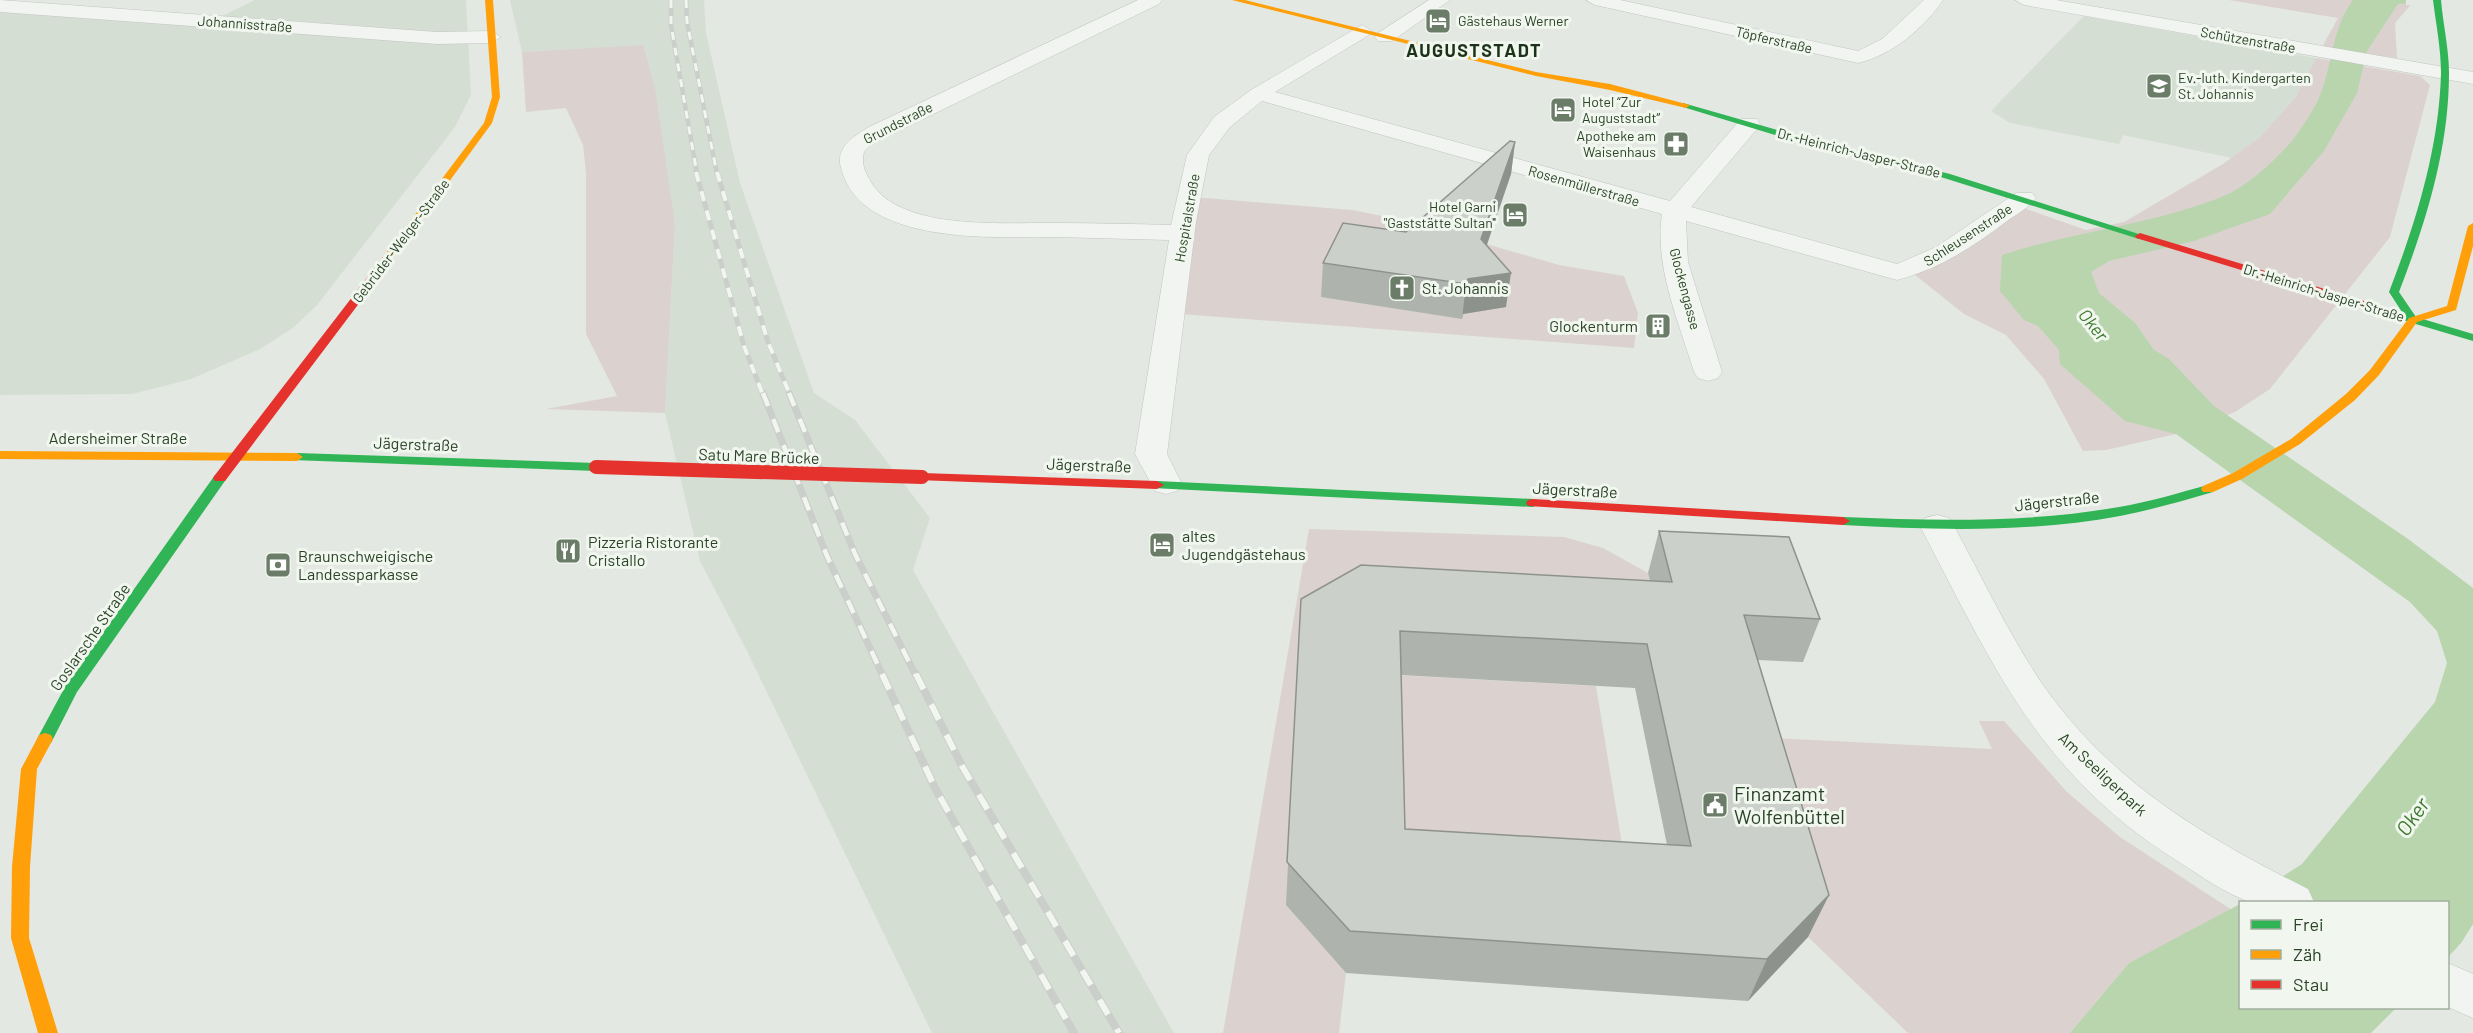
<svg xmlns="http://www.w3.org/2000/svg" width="2473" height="1033" font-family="Barlow,sans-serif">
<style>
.built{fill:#d5ded2}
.green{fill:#dbd2cf}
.water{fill:#b8d5ae}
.pier{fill:#e3e8e2}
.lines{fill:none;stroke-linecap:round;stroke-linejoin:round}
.street-casing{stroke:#c1c6c0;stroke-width:1}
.street{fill:#f2f4f2;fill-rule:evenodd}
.fast{fill:#30b455;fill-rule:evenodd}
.slow{fill:#ff9f0a;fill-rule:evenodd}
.jam{fill:#e5322d;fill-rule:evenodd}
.rail-far3-casing{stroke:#cbcfcb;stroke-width:4.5}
.rail-far2-casing{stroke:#cbcfcb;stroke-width:5}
.rail-far1-casing{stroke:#cbcfcb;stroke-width:7}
.rail-casing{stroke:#cbcfcb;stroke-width:8}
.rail-far3{stroke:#f1f7ef;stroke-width:3;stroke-dasharray:8;stroke-linecap:butt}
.rail-far2{stroke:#f1f7ef;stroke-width:4;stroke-dasharray:10;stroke-linecap:butt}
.rail-far1{stroke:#f1f7ef;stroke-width:4.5;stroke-dasharray:14;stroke-linecap:butt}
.rail{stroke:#f1f7ef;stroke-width:6;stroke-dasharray:17;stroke-linecap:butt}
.jam-bridge{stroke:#e5322d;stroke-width:14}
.wall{fill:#afb3ae;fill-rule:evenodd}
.shaded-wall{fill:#8e928d}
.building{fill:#cbd0ca;stroke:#8e928d;stroke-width:1.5;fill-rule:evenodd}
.labels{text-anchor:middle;stroke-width:6;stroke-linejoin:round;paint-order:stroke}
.far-poi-label{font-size:14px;fill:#2a4327;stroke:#f1f7ef;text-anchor:start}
.far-street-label{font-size:14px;fill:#2a4327;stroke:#f1f7ef}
.poi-label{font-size:16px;fill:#2a4327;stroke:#f1f7ef;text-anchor:start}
.street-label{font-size:16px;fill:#2a4327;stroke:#f1f7ef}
.far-district-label{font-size:18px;font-weight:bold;letter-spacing:1.5px;fill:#1c3319;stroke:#f1f7ef}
.water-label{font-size:18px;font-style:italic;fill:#3d7a2e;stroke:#f1f7ef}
.near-poi-label{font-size:20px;fill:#2a4327;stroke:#f1f7ef;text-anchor:start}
.near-water-label{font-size:21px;font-style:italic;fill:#3d7a2e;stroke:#f1f7ef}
</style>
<rect width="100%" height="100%" fill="#e3e8e2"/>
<path class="built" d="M255,0h211l5,95 -16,32 -138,178 -24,23 -33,21 -69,30 -59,15 -132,1v-394l220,16z
M510,0h194l2,33 34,150 74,210 41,27 75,98 -17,52 261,463h-242l-186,-384 -46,-88 -35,-148 10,-189 -32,-178 -121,6z
M2084,16l232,42 -21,40 -35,39 -28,21 -109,-23 -4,9 -109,-21 -19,-12z"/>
<path class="green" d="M2229,0h186l-20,23 2,35 -75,-11 16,-29z
M643,45l12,43 20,136 -10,189 -119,-4 71,-13 -31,-62v-161l-3,-28 -17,-37 -40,4 -4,-60z
M2316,58l104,18 10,9 -40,152 -120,152 -35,23 -59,22 -70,16 -23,1 -39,-72 -38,-44 -42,-21 -54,-43 105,-66 71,25 38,-8 99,-58 37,-27 35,-39z
M1192,197l160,13 56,11 151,44 65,11 14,37 -4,35 -454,-34z
M1309,529l255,8 39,11 45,25 12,52 -302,-18 -72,298 60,68 -7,60h-116z
M1396,675l200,11 33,201 -229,-15z
M1979,721h25l63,71 53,45 112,73 -103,53 -59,70h-162l-100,-96 -55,-200 239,12z"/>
<path class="water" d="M2353,0h120l-75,4 -31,47 -10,42 -33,58 -54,63 -76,27 -85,20 -18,11 8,21 36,30 19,27 14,8 46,48 194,133 65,49v336l-12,19 -13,14v-55h-205l59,-38 133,-162 12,-39 -10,-32 -27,-29 -234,-168 -51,-13 -65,-57 -1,-14 -21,-24 -14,-6 -24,-29 2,-36c73,-24 152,-30 224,-60 21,-8 55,-40 69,-58 8,-11 18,-26 24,-39 14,-33 12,-68 34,-98z
M2240,904v104h156l-25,25h-301l59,-70z"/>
<path class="pier" d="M2406,0h67v12l-67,-7z"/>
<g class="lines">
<defs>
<path id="street" d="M0,0l437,32 54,-1 10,6 -10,6 -54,1 -437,-32z
M1138,0h24l-3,4 -287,140 -8,8c-3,12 1,20 7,30 30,50 135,40 185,41 39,0 77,1 115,2l16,-70 27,-38 37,-27 111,-65 10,6 -3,4 -94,57 395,109 71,-82h16l3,5 -3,5 -66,78 206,57 39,-17 80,-54h16l4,5c-7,10 -19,16 -29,23 -34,26 -68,48 -110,59l-211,-59 2,41 34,110 -4,6 -10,3 -10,-3 -4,-6c-15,-50 -40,-105 -32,-158l-400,-113 -32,26 -21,28 -13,67 -29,232 15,30 -5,7 -11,3 -11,-3 -20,-37 34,-214c-38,-1 -76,-2 -114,-3 -60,0 -195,9 -214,-69 -6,-21 13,-32 28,-41z
M1429,0h21l-58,41h-14l-3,-4 3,-4z
M1586,0h34l238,51 24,-12 42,-39h19c-20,29 -51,55 -85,63l-263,-58z
M2015,0h41l417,72v12l-449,-79z
M1937,515l12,3 5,8c29,53 55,109 89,159 68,97 161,152 265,204l6,13c-17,0 -48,5 -64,0 -24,-8 -49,-26 -71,-40 -139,-86 -187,-198 -259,-336l5,-8z
M2448,963l25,11v44l-25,-11z"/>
</defs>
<use href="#street" class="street-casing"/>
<use href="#street" class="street"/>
<path class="fast" d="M2433,0h8c2,24 8,49 8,73 0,76 -23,149 -50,219l17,25 57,17v7l-64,-19 -35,-13 6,-3 22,6 -13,-20c27,-70 50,-143 52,-219 0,-24 -5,-49 -8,-73z
M1683,103l105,30 162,41 195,62 -5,3 -4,-1 -192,-60 -162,-41 -99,-30z
M297,453l299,10 6,4 -6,4 -304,-11 -1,-3 1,-3z
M220,474l7,4 -150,214 -26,51 -6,2 -6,-2 -2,-4 29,-54 149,-210z
M1157,481l376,18 7,4 -7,4 -381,-19 -2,-3z
M2208,485l5,1 2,3 -2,3c-31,9 -62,18 -93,24 -91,17 -185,14 -277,9l-7,-4 7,-4c92,4 185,6 276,-10 30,-5 59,-14 89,-22z"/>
<path class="slow" d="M485,0h8l7,97 -8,26 -101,138h-8v-4l101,-134 8,-26z
M1232,0h13l291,72 74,12 80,21 -4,3 -76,-18 -74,-14z
M2473,223v23l-17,64 -39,12 -38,53 -24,25 -55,44 -58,35 -29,13h-10l-2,-3 2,-3 30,-13 58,-34 55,-45 24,-24 39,-52 38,-12 21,-80z
M0,451l297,2 6,4 -6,4 -297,-2z
M45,733l6,2 2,4 -16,30 -7,98 -1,71 29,95h-20l-27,-95 1,-71 9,-98 18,-34z"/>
<path class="jam" d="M2140,233l244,74 2,2 -6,3 -4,-1 -240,-73 -1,-2z
M387,256l4,1v4l-166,220h-10l-2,-3 2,-3 168,-218z
M922,473l235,8 7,4 -7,4 -240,-9 -2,-3 2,-3z
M1533,499l310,18 7,4 -7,4 -315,-19 -2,-3 2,-3z"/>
<defs>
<path id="rail-far3" d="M671,0v25l26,149
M686,0l1,22 30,152"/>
<path id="rail-far2" d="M696,172l48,174 19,49
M717,172l51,170 22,53"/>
<path id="rail-far1" d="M763,393l64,163 56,120
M789,393l66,161 61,122"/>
<path id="rail" d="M882,674l54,116 138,243
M916,674l46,92 157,267"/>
</defs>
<use href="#rail-far3" class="rail-far3-casing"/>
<use href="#rail-far2" class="rail-far2-casing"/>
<use href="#rail-far1" class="rail-far1-casing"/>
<use href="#rail" class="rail-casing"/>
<use href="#rail-far3" class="rail-far3"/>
<use href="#rail-far2" class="rail-far2"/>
<use href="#rail-far1" class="rail-far1"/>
<use href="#rail" class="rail"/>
<path class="jam-bridge" d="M596,467l326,10"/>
</g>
<path class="wall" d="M1515,142l-4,32 -24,71 19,62 -43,7 -1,5 -141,-22 2,-34 83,-31z
M1659,531l161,88 -17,43 -45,-2 71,235 -21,42 -60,64 -402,-28 -60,-68 15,-306 349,-18 -2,-8zM1401,675l234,13 32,157 -262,-16z"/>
<path class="shaded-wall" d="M1515,142l-4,32 -34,99 4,-34z
M1511,273l-5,34 -43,7 -1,5 4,-35 2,-5z
M1829,895l-21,42 -60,64 19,-42z"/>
<path class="building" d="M1510,141l5,1 -34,97 30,34 -43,6 -2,5 -143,-21 20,-40 63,9z
M1659,531l130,6 31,82 -76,-4 85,280 -62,64 -417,-28 -63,-69 14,-263 60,-34 311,17zM1400,631l247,13 44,202 -286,-17z"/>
<defs>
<symbol id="hotel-square" viewBox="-11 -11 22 22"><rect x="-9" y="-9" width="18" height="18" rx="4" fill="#6b7d68" stroke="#f1f7ef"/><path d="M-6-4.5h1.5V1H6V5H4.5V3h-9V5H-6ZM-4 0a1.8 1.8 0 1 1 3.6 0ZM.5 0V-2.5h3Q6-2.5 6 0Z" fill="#fff"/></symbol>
<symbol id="school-square" viewBox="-11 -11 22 22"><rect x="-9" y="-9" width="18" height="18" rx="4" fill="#6b7d68" stroke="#f1f7ef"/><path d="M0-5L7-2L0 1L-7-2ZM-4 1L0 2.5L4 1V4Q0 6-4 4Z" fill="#fff"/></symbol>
<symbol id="pharmacy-square" viewBox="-11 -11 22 22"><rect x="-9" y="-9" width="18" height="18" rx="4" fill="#6b7d68" stroke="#f1f7ef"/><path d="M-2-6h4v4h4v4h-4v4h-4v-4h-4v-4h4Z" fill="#fff"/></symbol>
<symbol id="church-square" viewBox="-11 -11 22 22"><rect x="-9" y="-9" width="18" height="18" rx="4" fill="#6b7d68" stroke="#f1f7ef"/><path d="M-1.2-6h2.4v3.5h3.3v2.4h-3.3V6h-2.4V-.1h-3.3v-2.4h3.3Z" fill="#fff"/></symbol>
<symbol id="building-square" viewBox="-11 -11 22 22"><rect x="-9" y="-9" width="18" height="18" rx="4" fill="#6b7d68" stroke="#f1f7ef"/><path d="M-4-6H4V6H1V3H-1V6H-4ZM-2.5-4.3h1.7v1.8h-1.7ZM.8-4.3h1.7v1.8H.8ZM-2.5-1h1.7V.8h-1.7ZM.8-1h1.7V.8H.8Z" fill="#fff"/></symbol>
<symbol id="restaurant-square" viewBox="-11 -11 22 22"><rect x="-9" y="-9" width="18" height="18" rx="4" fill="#6b7d68" stroke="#f1f7ef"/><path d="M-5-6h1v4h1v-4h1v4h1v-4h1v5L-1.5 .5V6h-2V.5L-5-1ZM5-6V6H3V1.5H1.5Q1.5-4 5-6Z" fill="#fff"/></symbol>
<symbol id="bank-square" viewBox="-11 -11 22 22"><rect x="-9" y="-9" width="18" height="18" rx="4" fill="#6b7d68" stroke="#f1f7ef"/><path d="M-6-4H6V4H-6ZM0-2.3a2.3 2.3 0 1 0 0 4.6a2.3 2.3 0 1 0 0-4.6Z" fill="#fff"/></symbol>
<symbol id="civic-square" viewBox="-11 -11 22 22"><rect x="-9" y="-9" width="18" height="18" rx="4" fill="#6b7d68" stroke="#f1f7ef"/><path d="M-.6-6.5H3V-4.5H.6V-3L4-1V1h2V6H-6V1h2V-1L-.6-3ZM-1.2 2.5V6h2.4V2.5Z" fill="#fff"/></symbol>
</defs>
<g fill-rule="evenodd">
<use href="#hotel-square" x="1423" y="6" width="30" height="30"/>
<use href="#school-square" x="2144" y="71" width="30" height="30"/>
<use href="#hotel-square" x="1548" y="95" width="30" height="30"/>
<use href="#pharmacy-square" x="1661" y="129" width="30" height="30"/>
<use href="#hotel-square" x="1500" y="200" width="30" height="30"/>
<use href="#church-square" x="1387" y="273" width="30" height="30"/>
<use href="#building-square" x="1643" y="311" width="30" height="30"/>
<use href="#hotel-square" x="1147" y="530" width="30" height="30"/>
<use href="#restaurant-square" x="553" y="536" width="30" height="30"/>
<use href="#bank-square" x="263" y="550" width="30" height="30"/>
<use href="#civic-square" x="1700" y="790" width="30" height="30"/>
</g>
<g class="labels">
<g class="far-poi-label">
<text x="1458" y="26">Gästehaus Werner</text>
<text x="2178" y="83">Ev.-luth. Kindergarten<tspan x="2178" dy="16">St. Johannis</tspan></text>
<text x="1582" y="107">Hotel “Zur<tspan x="1582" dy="16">Auguststadt”</tspan></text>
<text x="1656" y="141" text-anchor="end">Apotheke am<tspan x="1656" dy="16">Waisenhaus</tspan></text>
<text x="1496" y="212" text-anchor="end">Hotel Garni<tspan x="1496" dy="16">"Gaststätte Sultan"</tspan></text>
</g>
<g class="far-street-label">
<text transform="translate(245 24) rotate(4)" y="5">Johannisstraße</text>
<text transform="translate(1774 40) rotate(13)" y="5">Töpferstraße</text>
<text transform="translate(2248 40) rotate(10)" y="5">Schützenstraße</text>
<text transform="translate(898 123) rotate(-27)" y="5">Grundstraße</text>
<text transform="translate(1859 153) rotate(14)" y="5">Dr.-Heinrich-Jasper-Straße</text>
<text transform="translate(1584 186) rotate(16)" y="5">Rosenmüllerstraße</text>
<text transform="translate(1187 218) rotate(-80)" y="5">Hospitalstraße</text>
<text transform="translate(1968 235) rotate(-33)" y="5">Schleusenstraße</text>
<text transform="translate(401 241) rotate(-53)" y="5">Gebrüder-Welger-Straße</text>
<text transform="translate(1685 289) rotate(75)" y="5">Glockengasse</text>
<text transform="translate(2324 293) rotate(17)" y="5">Dr.-Heinrich-Jasper-Straße</text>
</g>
<g class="poi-label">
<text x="1422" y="294">St. Johannis</text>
<text x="1638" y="332" text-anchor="end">Glockenturm</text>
<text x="1182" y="542">altes<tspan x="1182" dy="18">Jugendgästehaus</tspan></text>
<text x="588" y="548">Pizzeria Ristorante<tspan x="588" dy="18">Cristallo</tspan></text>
<text x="298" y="562">Braunschweigische<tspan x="298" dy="18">Landessparkasse</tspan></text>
</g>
<g class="street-label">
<text x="118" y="444">Adersheimer Straße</text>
<text transform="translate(416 444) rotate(2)" y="6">Jägerstraße</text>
<text transform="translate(759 456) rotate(2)" y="6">Satu Mare Brücke</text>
<text transform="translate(1089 465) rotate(2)" y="6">Jägerstraße</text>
<text transform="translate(1575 490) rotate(3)" y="6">Jägerstraße</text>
<text transform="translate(2057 501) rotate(-6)" y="6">Jägerstraße</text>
<text transform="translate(90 637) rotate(-55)" y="6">Goslarsche Straße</text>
<text transform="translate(2103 774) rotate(43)" y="6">Am Seeligerpark</text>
</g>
<g class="far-district-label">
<text x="1474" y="57">AUGUSTSTADT</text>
</g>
<g class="water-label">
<text transform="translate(2093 325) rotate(51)" y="6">Oker</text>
</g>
<g class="near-poi-label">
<text x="1734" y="801">Finanzamt<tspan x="1734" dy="23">Wolfenbüttel</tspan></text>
</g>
<g class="near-water-label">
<text transform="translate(2413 817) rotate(-55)" y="7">Oker</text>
</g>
</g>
<rect x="2239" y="901" width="210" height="108" fill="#f1f7ef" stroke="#a1af9f" stroke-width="1.5"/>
<rect x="2251" y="920" width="30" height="9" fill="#30b455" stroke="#a1af9f" stroke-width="1.5"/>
<text x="2293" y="931" font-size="18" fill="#2a4327">Frei</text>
<rect x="2251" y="950" width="30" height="9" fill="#ff9f0a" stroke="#a1af9f" stroke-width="1.5"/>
<text x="2293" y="961" font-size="18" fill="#2a4327">Zäh</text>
<rect x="2251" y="980" width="30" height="9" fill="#e5322d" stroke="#a1af9f" stroke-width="1.5"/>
<text x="2293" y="991" font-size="18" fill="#2a4327">Stau</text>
</svg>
